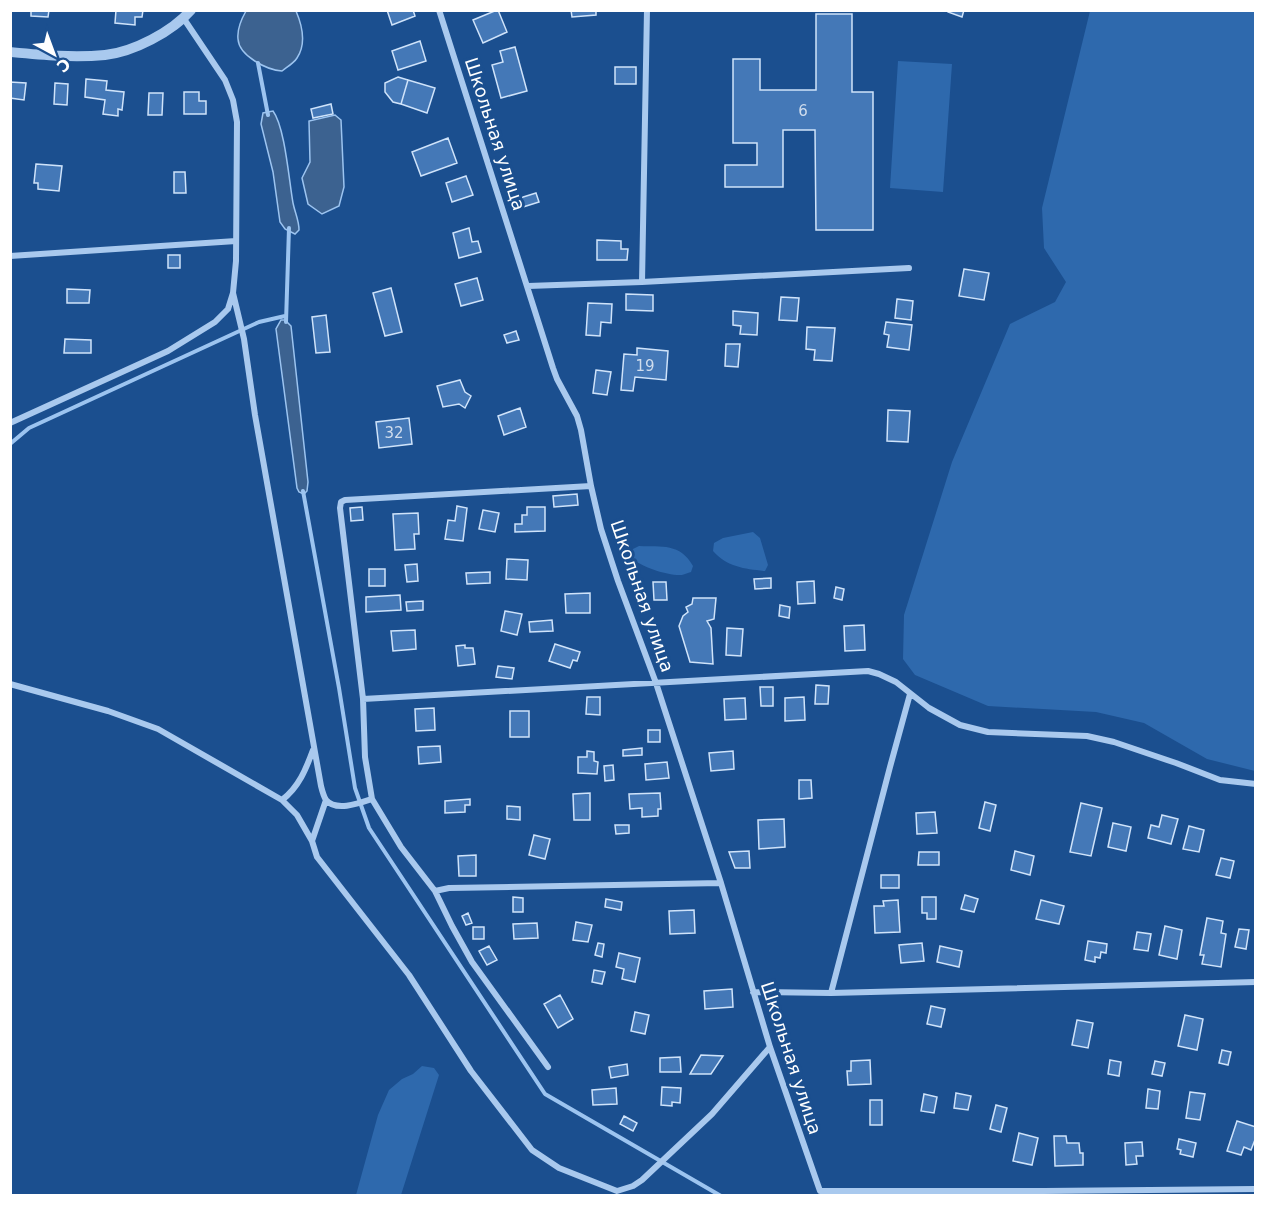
<svg xmlns="http://www.w3.org/2000/svg" width="1266" height="1206" font-family="'DejaVu Sans',sans-serif">
<style>
.green{fill:#2e69ad}
.water{fill:#3c6290;stroke:#9cc4f0;stroke-width:1.5}
.lines{fill:none;stroke-linecap:round;stroke-linejoin:round}
.stream{stroke:#9cc4f0;stroke-width:4}
.building{fill:#4478b7;stroke:#cfe3fa;stroke-width:1.5}
.minor{stroke:#a9c9ee;stroke-width:6}
.tertiary{stroke:#a9c9ee;stroke-width:10}
.labels{text-anchor:middle;stroke-width:6;stroke-linejoin:round;paint-order:stroke}
.number-label{font-size:15px;fill:#d0dded}
.street-label{font-size:18px;fill:#fff;stroke:#1b4f8f}
</style>
<rect width="100%" height="100%" fill="#1b4f8f"/>
<path class="green" d="M1090,11h165v760l-48,-12 -63,-36 -48,-11 -108,-6 -73,-31 -12,-16 1,-44 48,-153 58,-138 45,-22 11,-20 -22,-34 -2,-40z
M898,61l54,3 -9,128 -53,-4z
M753,532l7,6 8,27 -3,6c-20,-2 -38,-4 -52,-20l1,-8 9,-5z
M639,546c23,1 41,-3 54,20l-2,6c-1,0 -8,3 -9,3 -14,1 -40,-8 -51,-17v-8z
M422,1066l12,2 5,7 -38,120h-45l22,-80 11,-25 13,-11 11,-5z"/>
<path class="water" d="M296,11c6,14 11,32 1,47 -3,5 -10,9 -15,13 -15,-1 -43,-15 -44,-32 -1,-9 4,-21 8,-28z
M273,111c12,16 16,70 20,92 2,10 6,17 6,27l-4,4 -10,-5 -5,-7 -7,-50 -12,-48 2,-11z
M335,115l6,5 3,67 -5,19 -17,8 -14,-10 -6,-26 8,-16 -1,-41z
M281,320h4l6,6 17,156 -1,9 -3,3 -5,-2 -2,-4 -21,-159z"/>
<g class="lines">
<path class="stream" d="M258,63l10,52
M286,322l3,-94
M10,444l19,-16 230,-106 26,-6
M303,491l36,197 16,100 14,40 176,266 176,102"/>
</g>
<path class="building" d="M31,10h18l-1,7 -17,-1z
M116,10h27l-1,7h-7v8l-20,-2z
M387,10h26l2,6 -23,9z
M497,10h1l9,22 -24,11 -10,-23z
M571,10h25v5l-24,2z
M948,10h16l-2,7 -14,-5z
M816,14h36v78h21v138h-57l-1,-100h-32v57h-58v-22h32v-22h-24v-84h27v31h56z
M420,41l6,20 -28,9 -6,-19z
M515,47l12,44 -26,7 -9,-33 11,-3 -3,-11z
M615,67h21v17h-21z
M398,77l10,3 -7,24 -8,-2 -8,-10v-9z
M86,79l21,2 -1,9 18,2 -2,18 -4,-1v7l-15,-2 2,-14 -20,-3z
M408,80l27,8 -8,25 -26,-9z
M10,82l16,1 -2,17 -14,-2z
M55,83l13,1 -1,21 -13,-1z
M184,92h15v9h7v13h-22z
M149,93h14l-1,22h-14z
M331,104l2,10 -20,4 -2,-9z
M448,138l9,25 -36,13 -9,-24z
M36,164l26,2 -3,25 -21,-2v-6h-4z
M174,172h11l1,21h-12z
M466,176l7,19 -21,7 -6,-19z
M536,193l3,9 -16,5 -3,-9z
M469,228l3,14 6,-1 3,11 -22,6 -6,-25z
M597,240l24,1v8h7l-1,11h-30z
M168,255h12v13h-12z
M964,269l25,4 -5,27 -25,-4z
M477,278l6,22 -22,6 -6,-22z
M391,288l11,44 -17,4 -12,-43z
M67,289l23,1 -1,13h-22z
M626,294l27,1v16l-27,-1z
M781,297l18,1 -2,23 -18,-1z
M897,299l16,2 -2,19 -16,-2z
M588,303l24,1 -1,19 -10,-1 -1,14 -14,-1z
M733,311l25,2 -1,22 -17,-1 1,-8 -8,-1z
M326,315l4,37 -14,1 -4,-36z
M886,322l26,3 -3,25 -22,-3 2,-12 -5,-1z
M807,327l28,1 -3,33 -18,-1 1,-10 -9,-1z
M516,331l3,9 -12,3 -3,-8z
M65,339l26,1v13h-27z
M726,344h14l-2,23 -13,-1z
M637,348l31,3 -2,29 -31,-3 -2,14 -12,-1 3,-36 13,1z
M596,370l15,2 -4,23 -14,-2z
M460,380l5,12 6,4 -6,12 -6,-4 -16,3 -6,-21z
M520,408l6,19 -22,8 -6,-19z
M888,410l22,1 -2,31 -21,-1z
M409,418l3,26 -33,4 -3,-26z
M577,494l1,11 -24,2 -1,-11z
M457,506l10,2 -4,33 -18,-2 3,-19 7,1z
M362,507l1,13 -12,1 -1,-13z
M527,507h18v24l-30,1v-8h7v-9h5z
M483,510l16,3 -4,19 -16,-3z
M418,513l1,21h-5l1,15 -20,1 -2,-36z
M507,559l21,1 -1,20 -21,-1z
M417,564l1,17 -11,1 -2,-17z
M369,569h16v17h-16z
M490,572v11l-23,1 -1,-11z
M771,578v10l-16,1 -1,-10z
M814,581l1,22 -17,1 -1,-22z
M653,582h13l1,18h-13z
M836,587l8,2 -2,11 -8,-2z
M590,593v20h-24l-1,-19z
M400,595l1,15 -35,2v-15z
M693,598h23l-2,21 -7,2 4,7 2,36 -23,-2 -11,-36 4,-10 5,-4 -2,-5 6,-3z
M423,601v9l-16,1 -1,-9z
M780,605l10,2 -1,11 -10,-2z
M505,611l17,3 -5,21 -16,-4z
M552,620l1,11 -23,1 -1,-10z
M864,625l1,25 -20,1 -1,-25z
M727,628l16,1 -2,27 -15,-1z
M415,630l1,19 -23,2 -2,-20z
M555,644l25,8 -3,9 -4,-1 -3,8 -21,-7z
M465,645v3h8l2,16 -17,2 -2,-20z
M498,666l16,2 -2,11 -16,-2z
M816,685l13,1 -1,18h-13z
M760,687h13v19h-12z
M587,697h13v18l-14,-1z
M804,697l1,23 -20,1v-23z
M745,698l1,21 -21,1 -1,-21z
M434,708l1,22 -19,1 -1,-22z
M510,711h19v26h-19z
M648,730h12v12h-12z
M440,746l1,16 -22,2 -1,-17z
M642,748v7l-19,1v-6z
M587,751l7,1v9l4,1 -1,12 -19,-1v-16h9z
M733,751l1,18 -23,2 -2,-18z
M667,762l2,16 -23,2 -1,-16z
M613,765l1,15 -9,1 -1,-15z
M799,780h12l1,18 -13,1z
M590,793v27h-16l-1,-26z
M660,793l1,16h-3v7l-16,1v-9l-12,1 -1,-15z
M470,799v6h-5v7l-20,1v-12z
M985,802l11,3 -6,26 -11,-3z
M1081,803l21,5 -11,48 -21,-4z
M507,806l13,1v13l-13,-1z
M935,812l2,21 -20,1 -1,-21z
M1162,815l16,4 -7,25 -23,-6 3,-13 8,2z
M784,819l1,28 -26,2 -1,-29z
M1113,823l18,4 -5,24 -18,-4z
M615,825h14v8l-13,1z
M1189,826l15,4 -5,22 -16,-3z
M534,835l16,4 -5,20 -16,-4z
M749,851l1,17h-15l-6,-16z
M1015,851l19,5 -4,19 -19,-5z
M919,852h20v13h-21z
M476,855v21h-17l-1,-20z
M1221,858l13,3 -4,17 -14,-3z
M881,875h18v13h-18z
M965,895l13,4 -4,13 -13,-3z
M513,897l10,1v14h-10z
M922,897h14v22h-9v-6h-5z
M606,899l16,3 -1,8 -16,-3z
M898,900l2,32 -25,1 -1,-27h10l-1,-5z
M1041,900l23,6 -5,18 -23,-5z
M694,910l1,23 -25,1 -1,-23z
M468,913l4,10 -6,2 -4,-9z
M1207,918l16,3 -2,12 5,1 -5,33 -19,-3 2,-9h-4z
M576,922l16,3 -4,17 -15,-2z
M537,923l1,15 -24,1 -1,-15z
M1165,926l17,4 -5,29 -18,-4z
M473,927h11v12h-11z
M1239,929l10,1 -3,19 -11,-2z
M1137,932l14,2 -3,17 -14,-2z
M1088,941l19,3 -1,9 -5,-1 -1,6 -5,-1v5l-10,-2z
M598,943l6,1 -2,13 -7,-2z
M922,943l2,18 -23,2 -2,-18z
M489,946l8,14 -10,5 -8,-14z
M940,946l22,5 -3,16 -22,-5z
M619,953l21,5 -5,24 -13,-3 2,-10 -8,-2z
M594,970l11,2 -3,12 -10,-2z
M732,989l1,18 -28,2 -1,-18z
M560,995l13,24 -15,9 -14,-24z
M931,1006l14,3 -4,18 -14,-3z
M635,1012l14,3 -4,19 -14,-3z
M1185,1015l18,4 -6,31 -19,-4z
M1077,1020l16,3 -5,25 -16,-3z
M1222,1050l9,2 -3,13 -9,-2z
M701,1055l22,1 -12,18h-21z
M680,1057l1,15h-21v-14z
M870,1060l1,24 -23,1 -1,-14h4v-10z
M1110,1060l11,2 -2,14 -11,-2z
M1155,1061l10,2 -3,13 -10,-2z
M627,1064l1,11 -17,3 -2,-11z
M662,1087l19,1 -1,15 -8,-1v4l-11,-1z
M616,1088l1,16 -24,1 -1,-15z
M1148,1089l12,2 -2,18 -12,-1z
M1190,1092l15,2 -5,26 -14,-2z
M956,1093l15,3 -3,14 -14,-2z
M924,1094l13,3 -3,16 -13,-2z
M870,1100h12v25h-12z
M996,1105l11,3 -6,24 -11,-3z
M624,1116l13,7 -4,8 -13,-7z
M1237,1121l19,6v10l-5,13 -7,-3 -3,8 -14,-4z
M1019,1133l19,5 -6,27 -19,-4z
M1054,1136h12l1,7h12l1,10h3v12l-28,1z
M1179,1139l17,4 -3,14 -13,-3 1,-4 -4,-1z
M1142,1142l1,14h-7l1,8 -11,1 -1,-22z"/>
<g class="lines">
<path class="minor" d="M439,10l114,358 4,11 20,37 4,14 10,56 10,43 17,52 38,102 65,200 49,164 50,144h224l212,-2
M10,256l226,-15
M642,282l5,-272
M528,286l114,-4 267,-14
M233,293l11,46 11,76 66,371c1,4 3,11 5,14 10,12 34,3 46,-1
M10,423l158,-72 47,-29 13,-13 5,-16 3,-32 1,-139 -4,-22 -8,-20 -41,-61
M10,684l98,27 50,18 124,71 15,15 15,26
M363,699l505,-28 11,3 17,8 33,26 31,17 28,7 99,4 27,6 62,21 44,17 36,4
M282,800c17,-13 24,-31 31,-50
M326,800l-14,41 5,16 92,118 62,96 61,79 27,18 58,23 16,-5 9,-6 70,-66 58,-67
M435,891l14,-3 272,-5
M753,992l78,1 425,-11
M831,993l59,-226 20,-73
M548,1067l-76,-105 -20,-36 -17,-35 -34,-44 -29,-48 -7,-42 -2,-58 -23,-191 1,-6 4,-2 246,-14"/>
<path class="tertiary" d="M10,52c32,3 63,6 95,3 28,-3 67,-23 86,-45"/>
</g>
<g class="labels">
<g class="number-label">
<text x="803" y="116">6</text>
<text x="645" y="371">19</text>
<text x="394" y="438">32</text>
</g>
<g class="street-label">
<text transform="translate(495 134) rotate(72)" y="6">Школьная улица</text>
<text transform="translate(642 596) rotate(71)" y="6">Школьная улица</text>
<text transform="translate(791 1058) rotate(72)" y="6">Школьная улица</text>
</g>
</g>
<rect width="1266" height="1206" fill="none" stroke="#ffffff" stroke-width="24"/>
<g transform="translate(54 54) rotate(139)" stroke="#1b4f8f" stroke-width="4.5" paint-order="stroke">
<path d="M0-4.5L10 22L0 15L-10 22Z" fill="#ffffff"/>
<text y="-9" font-size="16" font-weight="bold" text-anchor="middle" fill="#ffffff">С</text>
</g>
</svg>
